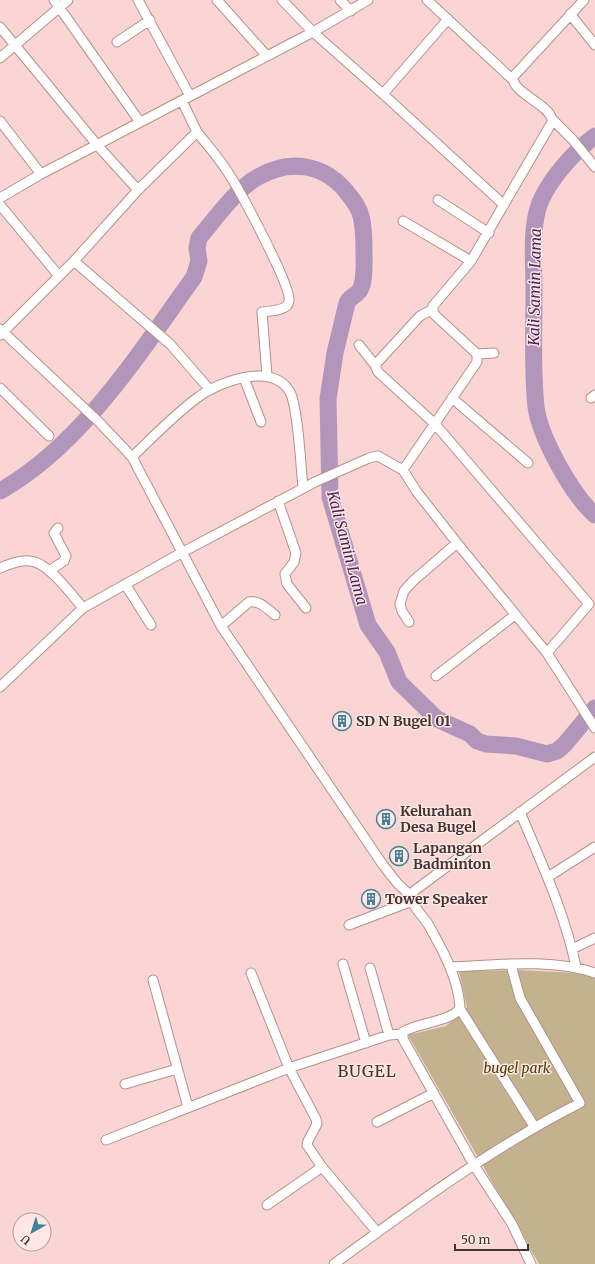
<svg xmlns="http://www.w3.org/2000/svg" width="595" height="1264" font-family="Merriweather,serif">
<style>
.green{fill:#c2b38e}
.lines{fill:none;stroke-linecap:round;stroke-linejoin:round}
.river{stroke:#b295bb;stroke-width:17}
.street-casing{stroke:#b3908e;stroke-width:11}
.street{stroke:#fff;stroke-width:9}
.labels{text-anchor:middle;stroke-width:3;stroke-linejoin:round;paint-order:stroke}
.poi-label{font-size:14px;font-weight:bold;fill:#423433;stroke:#fee7e5;text-anchor:start}
.park-label{font-size:14px;font-style:italic;fill:#4e3b00;stroke:#fee7e5}
.water-label{font-size:15px;font-style:italic;fill:#4a2456;stroke:#fee7e5}
.quarter-label{font-size:16px;letter-spacing:1px;fill:#423433;stroke:#fee7e5}
</style>
<rect width="100%" height="100%" fill="#fbd5d3"/>
<path class="green" d="M518,970l58,3 19,5v286h-56l-131,-229 38,-9 21,-18 -8,-37z"/>
<g class="lines">
<path class="river" d="M595,136c-22,16 -52,50 -58,76 -6,25 -3,54 -3,79 0,38 -2,78 2,116 4,30 36,88 59,108
M0,491c82,-46 140,-139 194,-214l5,-16 -2,-13 2,-10c16,-19 37,-49 59,-61 33,-19 68,-13 91,18 5,6 10,13 12,21 3,11 3,24 3,36 0,11 1,23 -2,33 -3,12 -11,9 -15,18l-12,50 -7,46 2,98 38,128 19,27 12,30 38,37 33,15 7,7 9,3 30,2 31,8 10,-3 8,-7 30,-36"/>
<defs>
<path id="street" d="M54,0l86,122
M138,0l52,96
M217,0l49,55
M282,0l31,32 70,62
M340,0l11,11
M427,0l85,79
M584,0l-71,77c-2,16 41,29 39,45l-81,139 -38,45v7l3,3 41,38v8l-74,108 14,22 40,51 90,110 48,75
M570,14l25,31
M448,19l-65,75 121,111
M0,27l98,119 40,44
M117,42l33,-22
M0,58l68,-58
M553,120l20,20 22,27
M0,121l41,53
M197,132c11,14 23,27 32,42 11,17 63,113 60,127 -1,10 -19,10 -27,11l5,64
M0,198l41,-24 272,-142 55,-32
M438,200l51,33
M0,205l59,71
M403,221l68,40
M74,261l96,83 40,46
M0,329l99,93 33,35 89,169 162,239 15,19 13,12
M0,335l74,-74 64,-71 59,-58 -15,-31
M359,345l16,20 3,7 57,52 154,180 -42,49
M477,354l17,-1
M375,365l45,-49 13,-7
M244,378l17,44
M0,388l49,48
M452,398l76,65
M591,398l4,-3
M132,457c21,-20 42,-42 65,-59 21,-16 75,-37 93,-6 8,15 11,76 13,96
M278,501l18,52 -2,9 -9,12 2,10 19,24
M0,568c10,-4 19,-8 30,-7 18,1 42,34 53,47
M49,571l15,-10 2,-5 -12,-23 4,-5
M125,584l26,41
M409,622l-7,-11 -2,-7 4,-13 9,-10 44,-38
M221,626l28,-24c11,-2 18,7 26,13
M436,676l79,-61
M0,687l83,-79 98,-55 134,-71 54,-24 9,-2 25,14
M520,812c21,50 45,101 56,155
M548,877l47,-30
M349,925l63,-24
M572,949l23,-11
M343,964l23,79
M451,967c45,-2 101,-9 144,6
M370,968l19,67
M251,973l38,95 27,51 1,5 -9,17 -1,4 15,22 55,65
M153,980l35,127
M460,1009l74,117
M125,1084l52,-15
M377,1122l57,-29
M106,1140l183,-72 100,-33 13,-1
M267,1205l55,-38
M334,1264c79,-58 159,-117 246,-161l-60,-105 -9,-33
M531,1264l-19,-40 -38,-59 -71,-126v-7c13,-9 53,-11 57,-25 -2,-30 -18,-58 -32,-83 -6,-9 -16,-18 -17,-28l3,-5 181,-134"/>
</defs>
<use href="#street" class="street-casing"/>
<use href="#street" class="street"/>
</g>
<defs>
<symbol id="building-ring" viewBox="-11 -11 22 22"><circle r="9.5" fill="#fee7e5" stroke="#428296" stroke-width="1.5"/><path d="M-4-6H4V6H1V3H-1V6H-4ZM-2.5-4.3h1.7v1.8h-1.7ZM.8-4.3h1.7v1.8H.8ZM-2.5-1h1.7V.8h-1.7ZM.8-1h1.7V.8H.8Z" fill="#428296"/></symbol>
</defs>
<g fill-rule="evenodd">
<use href="#building-ring" x="331" y="710" width="22" height="22"/>
<use href="#building-ring" x="375" y="808" width="22" height="22"/>
<use href="#building-ring" x="388" y="845" width="22" height="22"/>
<use href="#building-ring" x="360" y="888" width="22" height="22"/>
</g>
<g class="labels">
<g class="poi-label">
<text x="356" y="726">SD N Bugel 01</text>
<text x="400" y="816">Kelurahan<tspan x="400" dy="16">Desa Bugel</tspan></text>
<text x="413" y="853">Lapangan<tspan x="413" dy="16">Badminton</tspan></text>
<text x="385" y="904">Tower Speaker</text>
</g>
<g class="park-label">
<text x="517" y="1073">bugel park</text>
</g>
<g class="water-label">
<text transform="translate(535 287) rotate(-89)" y="5">Kali Samin Lama</text>
<text transform="translate(347 548) rotate(75)" y="5">Kali Samin Lama</text>
</g>
<g class="quarter-label">
<text x="367" y="1077">BUGEL</text>
</g>
</g>
<g transform="translate(32 1232) rotate(219)"><circle r="19" fill="#fee7e5" stroke="#b39f9e"/>
<path d="M0-3L7 15L0 10L-7 15Z" fill="#428296"/>
<text y="-6" font-size="11" font-weight="bold" text-anchor="middle" fill="#423433">U</text>
</g>
<path d="M455 1244v6h73v-6" fill="none" stroke="#423433" stroke-width="2"/>
<text x="461" y="1244" font-size="12" fill="#423433" stroke="#fee7e5" stroke-width="3" paint-order="stroke">50 m</text>
</svg>
